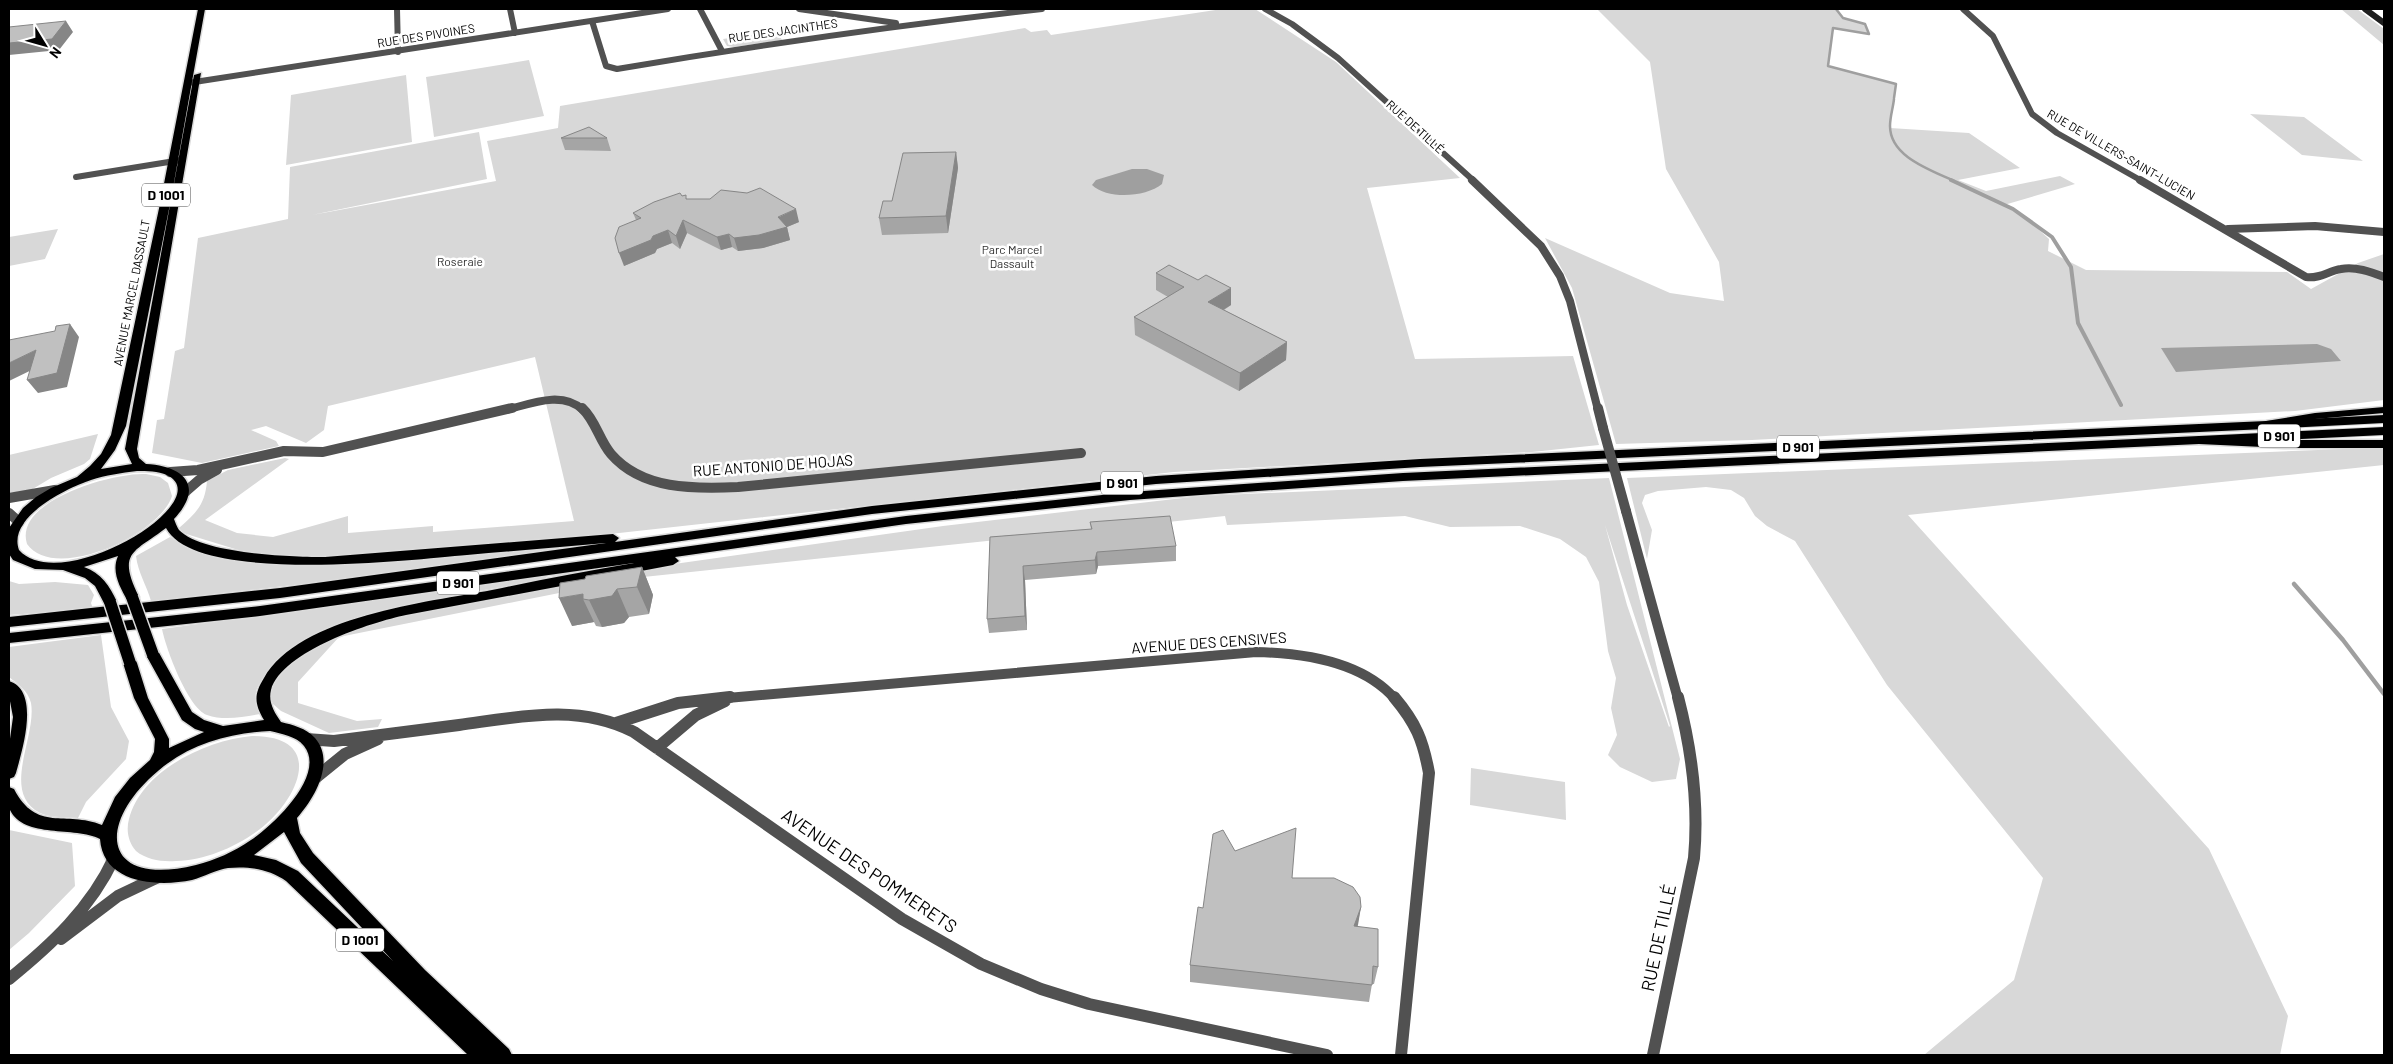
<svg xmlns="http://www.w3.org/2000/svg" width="2393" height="1064" font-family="Barlow,sans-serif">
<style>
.green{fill:#d8d8d8;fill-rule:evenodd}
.water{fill:#9f9f9f}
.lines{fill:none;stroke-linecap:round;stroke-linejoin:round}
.stream-far2{stroke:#9f9f9f;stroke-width:2.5}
.stream-far1{stroke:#9f9f9f;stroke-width:4}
.stream{stroke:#9f9f9f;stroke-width:4.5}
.primary-casing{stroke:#dbdbdb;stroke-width:3}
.trunk-casing{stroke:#dbdbdb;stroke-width:2}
.minor-far3{stroke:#515151;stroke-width:6}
.minor-far2{stroke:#515151;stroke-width:8}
.minor-far1{stroke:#515151;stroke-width:10}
.minor{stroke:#515151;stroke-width:12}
.tertiary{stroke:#515151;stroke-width:10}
.secondary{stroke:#1e1e1e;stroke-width:6}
.primary{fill:#000;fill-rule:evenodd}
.trunk{fill:#000;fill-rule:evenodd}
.primary-bridge-casing{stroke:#dbdbdb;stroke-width:15;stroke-linecap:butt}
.minor-bridge{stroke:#515151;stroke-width:10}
.primary-bridge{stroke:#000;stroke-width:12}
.wall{fill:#a5a5a5}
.shaded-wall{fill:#868686}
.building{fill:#c0c0c0;stroke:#868686}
.labels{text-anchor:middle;stroke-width:5;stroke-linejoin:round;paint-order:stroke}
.far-street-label{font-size:12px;fill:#000;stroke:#fff}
.far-park-label{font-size:12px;fill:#2f2f2f;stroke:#fff}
.shield{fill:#fff;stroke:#4c4c4c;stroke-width:1}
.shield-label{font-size:14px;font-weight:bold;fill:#000}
.street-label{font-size:15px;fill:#000;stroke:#fff}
.near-street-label{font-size:18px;fill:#000;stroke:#fff}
</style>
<rect width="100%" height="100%" fill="#fff"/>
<path class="green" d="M1222,9h33l81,53 124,116 -93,10 48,171 158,-3 26,89 -67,7 -358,20 -591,65 -228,19 -42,2 -65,-5 -65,-20 -4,-5c17,-15 26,-23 28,-47l21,-11 57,-12 4,1 -84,61 32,13 36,4 75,-21v17l85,-7v6l141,-11 -39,-164 -207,49 -4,24 -18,13 -40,-17 -15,4 25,11 3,5 -77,17 -50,-10 5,-33 7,-1 11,-68 9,-3 14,-110 90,-19 2,-52 189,-35 8,47 -175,36 184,-34 -9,-40 71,-13 2,-22 465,-78 6,4 16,-2 4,5z
M1597,9h239l7,9 22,6 4,10 -36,-6 -5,38 68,18 -6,44 79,5 51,35 -62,12 28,11 74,-15 15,8 -71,21 23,14 22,20 -1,12 38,19 201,2 24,17 47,-26 26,-9v146l-89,11 -543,29 -136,4 -44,-156 -27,-50 125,55 54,8 -5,-39 -53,-93 -16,-107z
M2341,9h16l27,20v16z
M777,31l5,9 -48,7 -7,-1 -4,-7z
M529,60l15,56 -110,21 -8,-60z
M406,75l6,67 -126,23 5,-70z
M2250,114l54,3 59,44 -61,-6z
M58,229l-13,30 -36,7v-29z
M98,434l-8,25 -6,5 -33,14 -20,12 -22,3v-38z
M2369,448h15v17l-476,50 301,334 79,167 -8,39h-356l90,-75 29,-102 -156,-193 -92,-144 -28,-15 -12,-10 -11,-18 -13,-8 -25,-3 -48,4 -13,4 -3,8 10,27 -5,29 -20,-81z
M146,474l14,3 8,6 4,13c-12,39 -118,87 -145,48 -14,-44 88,-72 119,-70z
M1609,478l71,281 -4,20 -24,3 -32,-15 -12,-12 9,-20 -6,-27 5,-30 -8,-27 -9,-69 -13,-25 -26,-18 -40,-13 -70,1 -45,-11 -178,9 -2,-9 -591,62 -295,59 -41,45v21l59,18 25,-2 -4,8 -49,6 -48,-22 -8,-7 -4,-9 4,-11 11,-14 31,-25 68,-28 256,-48 304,-43 257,-30zM1605,525l65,201 -1,1 -42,-122z
M170,537l39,15 64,11 270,-16 -1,4 -231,32 -160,18c-4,-15 -13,-28 -15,-45z
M547,576l-2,3c-60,12 -124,20 -183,37 -29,9 -97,45 -106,76 -2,7 1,16 4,22 -17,3 -36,7 -53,1 -19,-7 -41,-66 -45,-86z
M9,581l10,3 36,-2 33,3 6,10 -3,8 2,6 -84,6z
M101,635l10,72 18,34 -3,18 -40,43 -8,16c-11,-1 -28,0 -38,-5 -40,-21 -3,-76 -9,-110 -3,-12 -13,-19 -22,-26v-30z
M252,736c75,0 47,63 8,93 -24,18 -54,31 -84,32 -14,1 -29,-1 -40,-10 -8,-9 -10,-21 -7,-32 12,-48 77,-79 123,-83z
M1471,768l94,14 1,38 -96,-15z
M9,830l63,13 3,43 -46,47 -20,17z"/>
<path class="water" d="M1132,169h15l17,6 -2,9c-16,13 -54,16 -70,1l4,-5z
M2317,344l14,5 10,12 -165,11 -15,-24z"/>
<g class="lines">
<path class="stream-far2" d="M1836,9l7,9 22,6 4,10 -36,-6 -5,38 68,18 -2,14
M1894,99c-1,9 -4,18 -4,27 0,31 41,44 64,55"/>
<path class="stream-far1" d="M1951,180l62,29 39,28 19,30 7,56 43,82"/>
<path class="stream" d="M2294,584l49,56 41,54"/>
<defs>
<path id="primary" d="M198,9h7l-34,190 -45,227 -11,24 -14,19 31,-5 -7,-15 69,-374 7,-2 -64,376 2,9 7,6c38,2 59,22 28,55 1,3 3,8 5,11 23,24 113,27 146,27l288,-23 6,4 -4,4 257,-36 284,-30 264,-17 846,-38 49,-8 69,-6v6l-69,6 -49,10 -846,38 -264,17 -284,30 -592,84 -271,29v-10l100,-11 -4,-1 -10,-19 -10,-8 -22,-8 -28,-1 -22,-9 -4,-6v-26l14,-20 13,-11 15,-9 26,-11 13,-11 11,-12 10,-19 50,-236zM137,471c10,0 21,0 30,4 53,26 -106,122 -148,75 -12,-33 48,-62 72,-70 15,-5 30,-7 46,-9zM166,528c30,57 244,32 301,27 46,-4 93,-8 139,-12l-326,45 -168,18 5,-4c-7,-16 -16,-29 -33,-35l34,-11c-7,16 2,31 9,44h10l2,-3c-22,-45 -6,-44 27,-69z
M2199,436l85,4h100v8h-100l-85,-4 -796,37 -273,19 -224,24 -231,33 4,4 -6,4 -267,50c-34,7 -124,36 -135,75 -3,12 3,22 10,32 12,3 25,6 34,16 21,24 -1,61 -18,80l3,15 13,20 112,117 84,79 3,6h-44l-182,-174c-17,-12 -38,-15 -58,-13 -10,1 -25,9 -36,12 -34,7 -89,4 -92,-41 -25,-13 -76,0 -90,-29 -3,-6 -1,-17 -1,-23l5,2c23,44 51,21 88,36l13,-28 15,-19 20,-18 4,-8 1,-13 -21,-41 -11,-35 2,-4h10l2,4 11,35 21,41v9l35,-16 -9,-3 -13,-9 -36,-65 2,-4h10l34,61 12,8 19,6 41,-6c-10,-17 -10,-26 0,-42 35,-62 164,-76 228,-88 47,-10 95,-19 142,-27l-374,53 -251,27v-10l251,-27 646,-90 224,-24 273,-19zM270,731c12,3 26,5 34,15 23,29 -32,80 -53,94 -17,12 -36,20 -55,25 -94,23 -101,-41 -38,-94 31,-27 72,-38 112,-40zM284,832l17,31 92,98 -95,-90 -22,-11 -22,-5z
M9,681c32,10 13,70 7,92l-2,4 -5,2v-33l4,-29 -4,-21z"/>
<path id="trunk" d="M2384,415v8l-118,6 -6,-4 6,-4z
M2384,427v8l-185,9 -6,-4 6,-4z"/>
</defs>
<use href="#primary" class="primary-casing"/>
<use href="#trunk" class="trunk-casing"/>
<path class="minor-far3" d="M397,9l1,43
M510,9l5,24
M700,9l22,42
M799,9l97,14
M1265,9l27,15 46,34 136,123
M1963,9l30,27 39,78 25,19 85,48
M592,21l14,45 11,3c141,-24 283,-44 425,-60
M188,83l480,-74
M76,177l105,-17"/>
<path class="minor-far2" d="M1472,180l69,66 19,30 10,25 28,109
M2140,180l166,97c14,2 22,-6 35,-8 14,-3 30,3 43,8
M2228,229l87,-3 69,6
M506,410c24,-6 56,-20 77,0"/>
<path class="minor-far1" d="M582,408c14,13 17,32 29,46 31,36 83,35 127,33l343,-34
M1598,408l5,20
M170,472l28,-2 86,-19 39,1 189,-44
M184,493l15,-13 18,-10
M1626,511l52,188
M716,699l540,-47c47,1 106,9 139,47"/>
<path class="minor" d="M1394,697c22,26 29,43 35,76l-28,282
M616,723l62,-20 52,-6
M306,739l28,2c42,-5 83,-11 125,-16 59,-8 119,-22 175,7l268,187 79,45 60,25 48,15 238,51
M657,748l39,-33 29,-14
M314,779l31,-25 33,-15
M61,939l57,-43 40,-19
M9,979c42,-34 82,-71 105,-121
M1653,1055l41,-197c5,-55 -2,-107 -16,-161"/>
<path class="tertiary" d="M9,498l46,-8
M9,513l10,9"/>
<path class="secondary" d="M2365,9l19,14"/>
<use href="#primary" class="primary"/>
<use href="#trunk" class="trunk"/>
<defs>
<path id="primary-bridge" d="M132,597l21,58
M110,602l20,61"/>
</defs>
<use href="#primary-bridge" class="primary-bridge-casing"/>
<path class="minor-bridge" d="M1603,428l23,83"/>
<use href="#primary-bridge" class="primary-bridge"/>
</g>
<path class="wall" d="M561,138h46l4,13 -46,-1z
M956,152l2,16 -10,65 -66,2 -3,-17z
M682,196l5,3 112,23 -12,5 3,13 -27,8 -25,3 -6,-4 -11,3 -34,-17 -7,16 -8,-6 -15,6 -2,4 -31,13 12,-46 -3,-7z
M1156,273l75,32 -7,5 63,32 -1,18 -47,31 -104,-56 -1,-18 34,-20 -12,-7z
M1090,522l86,24v15l-78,5 -2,8 -71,6 2,50 -38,3 -2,-14 3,-82 101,-8z
M642,567l11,28 -4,19 -20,3 -5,6 -22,4 -6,-1 -2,-4 -22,4 13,-47z
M1235,851l57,27 69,29 -4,20 21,40 -4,17h-2l-3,18 -179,-20v-17l13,-57z"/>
<path class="shaded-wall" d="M66,21l7,11 -14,18 -50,5v-12z
M956,152l2,16 -10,65 -2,-17z
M796,209l3,13 -12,5 3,13 -27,8 -25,3 -4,-13z
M683,220l4,13 -7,16 -4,-13z
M668,230l4,13 -15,6 -2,4 -31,13 -5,-13 34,-17z
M729,234l3,13 -11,3 -4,-13z
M1231,288v17l-23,14v-17z
M70,324l9,13 -12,50 -29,6 -11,-13z
M1287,342l-1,18 -47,31 1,-18z
M36,350l10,13 -37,18v-18z
M1097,552l1,14 -2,8 -1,-14z
M1023,566l2,14 2,50 -2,-14z
M642,567l11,28 -4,19 -12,-27z
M617,589l12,28 -5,6 -22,4 -13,-27z
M583,594v5l11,23 -22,4 -13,-28z
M1361,907l-3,18 -7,19 3,-18z"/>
<path class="building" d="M66,21l-14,18 -43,4v-16z
M589,127l18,11h-46z
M956,152l-10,64 -67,2 4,-17h9l11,-48z
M760,188l36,21 -18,8 9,10 -28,8 -25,3 -5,-4 -12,3 -34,-17 -7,16 -8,-6 -15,6 -2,4 -32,13 -4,-15 4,-11 22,-9 -8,-5 21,-11 26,-9 2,3 4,-1v4h24l11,-9 26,3z
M1169,265l29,15 8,-5 25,13 -23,14 79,40 -47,31 -106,-56 50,-30 -28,-14z
M70,324l-13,49 -30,7 9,-30 -27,13v-23l46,-9 1,-5z
M1170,516l6,30 -79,6 -2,8 -72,6 2,50 -38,3 3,-82 102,-8 -2,-7z
M642,567l-5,20 -20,2 -5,7 -23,4 -6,-1v-5l-24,4 1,-15 25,-4 1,-3z
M1296,828l-4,50h42l19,9 7,10 1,10 -7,19 24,3v38l-5,-1 -1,19 -182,-20 8,-58 5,1 10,-74 10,-4 12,21z"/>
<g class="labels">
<g class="far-street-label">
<text transform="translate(783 31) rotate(-8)" y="4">RUE DES JACINTHES</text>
<text transform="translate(426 36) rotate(-9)" y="4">RUE DES PIVOINES</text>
<text transform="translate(1415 127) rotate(42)" y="4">RUE DE TILLÉ</text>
<text transform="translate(2121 155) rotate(30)" y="4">RUE DE VILLERS-SAINT-LUCIEN</text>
<text transform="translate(132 293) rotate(-79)" y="4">AVENUE MARCEL DASSAULT</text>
</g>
<g class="far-park-label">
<text x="1012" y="254">Parc Marcel<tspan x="1012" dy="14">Dassault</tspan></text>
<text x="460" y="266">Roseraie</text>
</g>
<g class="shield">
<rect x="142" y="183.5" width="48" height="23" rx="4"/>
<rect x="2258" y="424.5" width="42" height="23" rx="4"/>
<rect x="1777" y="435.5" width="42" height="23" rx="4"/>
<rect x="1101" y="471.5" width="42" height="23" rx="4"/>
<rect x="437" y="571.5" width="42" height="23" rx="4"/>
<rect x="336" y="928.5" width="48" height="23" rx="4"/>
</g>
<g class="shield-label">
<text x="166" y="200">D 1001</text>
<text x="2279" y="441">D 901</text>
<text x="1798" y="452">D 901</text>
<text x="1122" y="488">D 901</text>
<text x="458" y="588">D 901</text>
<text x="360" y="945">D 1001</text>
</g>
<g class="street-label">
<text transform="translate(773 466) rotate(-4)" y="5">RUE ANTONIO DE HOJAS</text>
<text transform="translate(1209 643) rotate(-4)" y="5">AVENUE DES CENSIVES</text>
</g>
<g class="near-street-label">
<text transform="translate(869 871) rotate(34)" y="6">AVENUE DES POMMERETS</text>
<text transform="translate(1659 938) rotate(-78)" y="6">RUE DE TILLÉ</text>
</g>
</g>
<rect width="2393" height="1064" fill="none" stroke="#000000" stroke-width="20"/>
<g transform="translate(45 45) rotate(127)" stroke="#ffffff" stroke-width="4" paint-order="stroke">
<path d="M0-4L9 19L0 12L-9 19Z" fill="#000000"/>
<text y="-8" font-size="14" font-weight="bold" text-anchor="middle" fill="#000000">N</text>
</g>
</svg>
